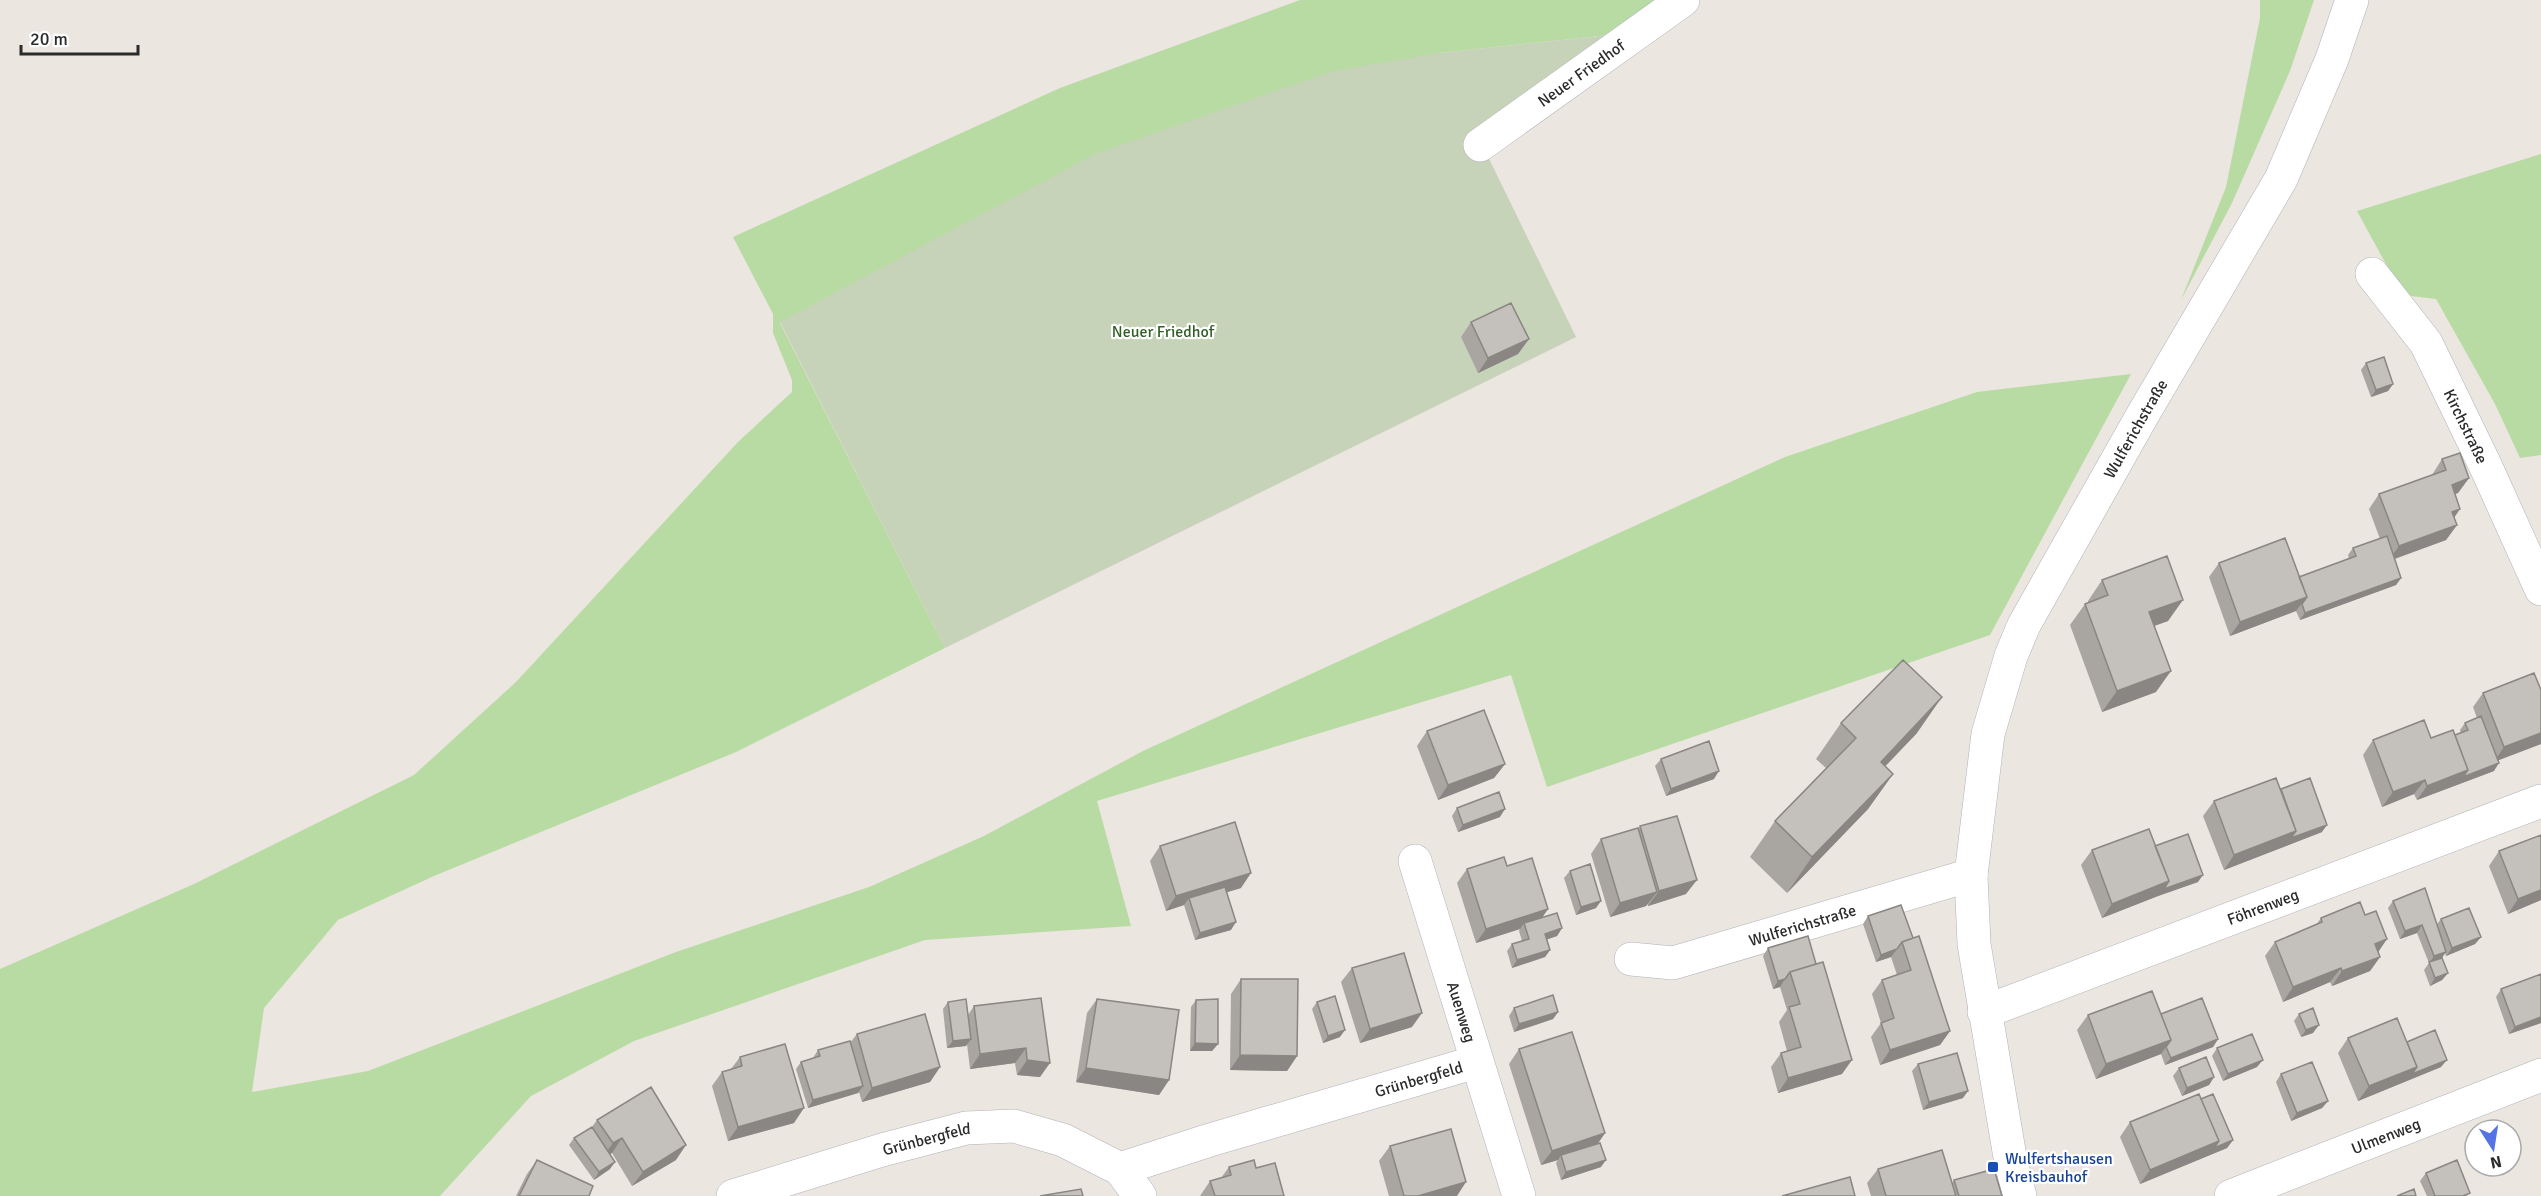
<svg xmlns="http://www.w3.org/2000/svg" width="2541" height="1196" font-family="Signika,sans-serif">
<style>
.green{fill:#b8dba3}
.cemetery{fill:#c7d3b9}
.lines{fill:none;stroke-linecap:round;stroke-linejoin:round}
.minor-casing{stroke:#b0b2ba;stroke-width:34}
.secondary-casing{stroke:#b0b2ba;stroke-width:34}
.minor{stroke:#fff;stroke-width:33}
.secondary{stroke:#fff;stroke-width:33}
.wall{fill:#a9a5a1}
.shaded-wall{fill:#898683}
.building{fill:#c4c0bb;stroke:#898683;stroke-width:1.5}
.transit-dot{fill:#1a4fb4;stroke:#fff;stroke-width:2}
.labels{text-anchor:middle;stroke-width:4.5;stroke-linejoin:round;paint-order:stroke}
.street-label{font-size:16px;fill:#2b2b2b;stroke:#fff}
.park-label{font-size:16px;fill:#326024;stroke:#fff}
.transit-label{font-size:16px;fill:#164399;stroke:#fff;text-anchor:start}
</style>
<rect width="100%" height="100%" fill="#ebe6e0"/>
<path class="green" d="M1300,0h367l-49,34 -179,19 -659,270 165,325 -209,104 -302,124 -96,44 -74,88 -12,84 116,-21 308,-119 193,-65 115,-51 159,-85 642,-294 192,-65 154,-18 -141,261 -443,152 -36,-112 -414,126 34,125 -206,14 -291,101 -103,55 -91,100h-440v-227l194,-85 220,-109 102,-93 222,-240 54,-50v-12l-19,-47v-19l-40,-77 327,-149z
M2260,0h54l-24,71 -58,132 -51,97 45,-113 34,-169z
M2541,154v301l-21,3 -25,-54 -59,-105 -25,-3 -18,-19 -36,-66z"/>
<path class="cemetery" d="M1618,34l-143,96 101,207 -631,311 -165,-326 315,-168 238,-83 106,-18z"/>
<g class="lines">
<defs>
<g id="minor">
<path id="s1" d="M1480,145l203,-145"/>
<path id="s2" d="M2372,274l54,69 60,124 55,122"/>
<path id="s3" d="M1415,861l104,335"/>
<path id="s4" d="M1631,959l42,4 298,-88"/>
<path id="s5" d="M1984,1012l557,-211"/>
<path id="s6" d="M1120,1169l90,-29 266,-78"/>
<path id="s7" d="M733,1196l149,-46 84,-22 48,-2 49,14 57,29 20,27"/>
<path id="s8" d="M2231,1196l310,-121"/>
</g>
<g id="secondary">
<path id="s9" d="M2020,1196l-9,-33 -37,-219 -3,-69 17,-141 23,-78 13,-31 118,-209 139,-237 51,-120 20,-59"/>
</g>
</defs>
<use href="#minor" class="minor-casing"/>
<use href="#secondary" class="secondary-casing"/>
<use href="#minor" class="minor"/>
<use href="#secondary" class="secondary"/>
</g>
<path class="wall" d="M1471,322l58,17 -11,15 -40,19 -17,-36z
M2366,363l27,21 -5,7 -17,6 -10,-27z
M2442,459l27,19 -11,15 -3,1 -1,24 3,7 -11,15 -51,19 6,19 -5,7 -96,35 -4,-9 -66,25 -21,-59 10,-14 80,14 50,-18 -1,-4 5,-7 27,-9 -11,-30 10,-15 53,-19z
M2102,580l66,41 -14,5 2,66 -54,20 -32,-87 15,-21 3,-1v-2z
M2541,690v54l-43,16 -4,11 -77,29 -3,-6 -32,13 -19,-52 10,-15 58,-2 24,-3 6,-2 -1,-3 5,-7 12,-5 -4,-11 10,-14z
M1841,723l76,10 -32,33 8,8 -25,35 -81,84 -37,-36 25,-36 51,-53 -10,-9z
M1427,731l78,33 -11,14 -56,22 -21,-54z
M1661,759l53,20 -48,17 -11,-30z
M2281,789l41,43 -98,38 -21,-54 11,-15z
M1457,808l43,9 -42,15 -6,-16z
M1640,826l46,68 -38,12v-2l-2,2 -36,11 -19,-63 10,-15 37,-10z
M2541,835v65l-33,14 -19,-48 10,-15z
M1160,846l81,42 -14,4 4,38 -36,10 -11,-35 -18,6 -16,-50z
M2155,846l43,36 -40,14 -56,22 -21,-53 11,-15z
M1507,866l41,43 -6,9 20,10 -5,8 -10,3 3,11 -5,7 -33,11 -5,-17 5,-7 10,-3 -3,-10 1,-2 -44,14 -19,-60 10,-14z
M1570,871l26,37 -20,7 -12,-37z
M2393,901l44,23 4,-5 40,18 -6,7 -29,12 -1,-3 -3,5 6,15 -6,7 -12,6 -6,-16 5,-7 -12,-30 -17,6 -12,-31z
M1868,916l45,22 37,93 -10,14 -60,20 -9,-28 10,-14 -9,-29 10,-14 15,-5 -6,-18 -15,5 -13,-38z
M2321,918l57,33 2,6 -10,14 -38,15 -2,-4 -47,20 -18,-46 10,-14 41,-17z
M1808,936l34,138 -64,19 -7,-26 10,-14 6,-2 -8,-29 8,-12 -7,-23 -7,2 -10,-33 5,-8z
M1352,968l60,59 -52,16 -19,-61z
M2541,974v49l-32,11 -13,-37 5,-8z
M1241,979l56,77 -10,15 -57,-1 1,-76z
M1041,998l-1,79 -23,-2 -2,-12 -45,6 -3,-25 -1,2 -19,2 -4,-39 5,-7 20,13 6,-9z
M1097,999l72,81 -10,15 -83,-13 11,-69z
M1196,1000l22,44 -6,7h-22l1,-44z
M1317,1002l23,35 -17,6 -11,-34z
M1514,1008l44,4 -5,7 -39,13 -5,-16z
M2161,1014l57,25 -5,8 -48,18 -4,-11 -65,25 -19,-49 11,-15z
M2299,1014l14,19 -12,4 -7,-16z
M857,1034l83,33 -10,15 -68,20 -3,-10 -1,1 -50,15 -12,-39 5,-7 12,-4 5,-8 32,-7z
M2348,1038l59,4 34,25 -83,34 -20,-48z
M2217,1048l40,19 -34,14 -11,-25z
M1519,1049l86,84 -8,11 4,23 -40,13 -5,-17 2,-3 -17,5 -32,-101z
M740,1057l54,66 -66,18 -16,-55 10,-14 9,-3z
M1918,1064l45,34 -40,12 -11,-39z
M2179,1068l35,9 -5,8 -27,11 -9,-20z
M2281,1074l47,27 -6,7 -31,13 -15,-39z
M597,1120l79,40 -44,26 -20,-33 -2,1v15l-16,11 -25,-35 5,-7 18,-11z
M2130,1122l103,18 -6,8 -87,36 -20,-47z
M1390,1146l67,50h-68l-10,-35z
M537,1160l52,36h-73l11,-22z
M1229,1167l55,29h-84l10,-15 11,-3z
M1878,1169l74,14 2,-3 48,16h-131l-4,-13z
M2426,1173l42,23h-41l-7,-15z"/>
<path class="shaded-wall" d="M1529,339l-11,15 -40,19 10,-15z
M2393,384l-5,7 -17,6 5,-7z
M2469,478l-11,15 -17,6 11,-14z
M2460,509l-10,15 2,-12z
M2457,525l-11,15 -58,21 11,-15z
M2401,578l-5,7 -96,35 5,-7z
M2307,597l-11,14 -66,25 10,-14z
M2183,600l-15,21 -34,12 15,-21z
M2171,671l-15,21 -54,20 15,-21z
M1942,697l-25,36 -61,64 25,-35z
M2541,733v11l-47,18 10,-15z
M2499,763l-5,8 -77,29 10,-14 41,-16z
M1505,764l-11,14 -56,22 10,-15z
M1719,771l-5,8 -48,17 5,-7z
M1893,774l-25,35 -81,84 25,-36z
M2425,780l-11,14 -32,13 11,-15z
M1505,809l-5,8 -42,15 5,-7z
M2327,825l-5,7 -98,38 10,-15 62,-24z
M1251,873l-10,15 -50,15 -2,-5 -5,7 -18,6 10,-15z
M2203,875l-5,7 -40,14 -56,22 10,-14 57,-23z
M1697,880l-11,14 -38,12 11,-15z
M2541,890v10l-33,14 10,-15z
M1657,892l-11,14 -36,11 10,-14z
M1601,901l-5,7 -20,7 5,-8z
M1548,909l-10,14h-14l-4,6 -44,14 10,-14z
M1236,922l-5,8 -36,10 5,-7z
M2422,925l-5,8 -17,6 5,-8z
M1562,928l-5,8 -17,6 5,-8z
M2481,937l-6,7 -29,12 6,-8z
M2387,939l-10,15 -2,-10z
M1897,949l-6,8 -15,5 5,-7z
M1550,950l-5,7 -33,11 5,-8z
M2446,952l-5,7 -12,5 5,-8z
M2380,957l-10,14 -38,15 10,-15z
M2341,968l-11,14 -47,20 10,-15z
M2448,973l-6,7 -12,6 5,-8z
M1785,979l-5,8 -7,2 5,-8z
M1558,1012l-5,7 -39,13 5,-8z
M1422,1013l-10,14 -52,16 10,-14z
M2541,1017v6l-32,11 6,-7z
M2319,1025l-6,8 -12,4 5,-7z
M1345,1030l-5,7 -17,6 5,-7z
M1950,1031l-10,14 -60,20 10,-15z
M971,1039l-5,7 -19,2 6,-7z
M2218,1039l-5,8 -48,18 6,-7z
M2171,1040l-10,14 -65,25 10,-15z
M1195,1043l23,1 -6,7h-22z
M1026,1048l-11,15 -45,6 10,-15z
M1240,1055l57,1 -10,15 -57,-1z
M1027,1060l23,3 -10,14 -23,-2z
M1852,1060l-10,14 -64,19 10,-15z
M2263,1060l-6,7 -34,14 5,-7z
M2447,1060l-6,7 -83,34 11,-15 48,-19z
M940,1067l-10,15 -68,20 10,-14z
M1086,1068l83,12 -10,15 -83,-13z
M2214,1077l-5,8 -27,11 5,-8z
M863,1086l-5,7 -50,15 5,-8z
M1968,1091l-5,7 -40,12 6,-8z
M2328,1101l-6,7 -31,13 6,-8z
M804,1108l-10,15 -66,18 10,-14z
M1605,1133l-10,15 -34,7 -3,5 -17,5 11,-14z
M622,1138l-10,15 -10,5 11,-15z
M2233,1140l-6,8 -87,36 10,-14 69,-29z
M686,1145l-10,15 -44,26 11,-14z
M1606,1160l-5,7 -40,13 5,-8z
M615,1162l-5,7 -16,11 5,-8z
M1466,1182l-9,14h-39z"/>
<path class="building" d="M1511,303l18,36 -41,19 -17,-36z
M2384,357l9,27 -17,6 -10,-27z
M2460,453l9,25 -17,7 8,24 -8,3 5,13 -58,21 -20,-52 67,-24 -4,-11z
M2387,536l14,42 -96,35 -3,-9 5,-7 -8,-20 57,-21 -3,-8z
M2285,538l22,59 -67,25 -21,-59z
M2167,556l16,44 -34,12 22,59 -54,20 -32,-87 23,-9 -6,-15z
M1903,660l39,37 -61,65 12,12 -81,83 -37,-36 81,-83 -15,-15z
M2534,673l7,17v43l-37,14 -21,-54z
M1484,710l21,54 -57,21 -21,-54z
M2481,716l18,47 -36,14 5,-7 -13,-35 13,-5 -3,-7z
M2424,720l7,18 22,-8 15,40 -41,16 -2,-6 -32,12 -20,-52z
M1709,741l10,30 -48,18 -10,-30z
M2276,778l20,53 -62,24 -20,-54z
M2310,778l17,47 -36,13 5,-7 -15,-42z
M1499,792l6,17 -42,16 -6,-17z
M1677,816l20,64 -38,11 -19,-65z
M1235,822l16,51 -75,23 -16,-50z
M1638,828l19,64 -37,11 -19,-64z
M2149,829l20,52 -57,23 -20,-54z
M2188,834l15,41 -39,14 5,-8 -14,-35z
M2541,835v55l-23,9 -19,-48z
M1504,857l3,9 25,-8 16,51 -62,20 -19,-60z
M1590,864l11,37 -20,6 -11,-36z
M1225,887l11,35 -36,11 -11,-35z
M2425,888l21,64 -12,4 -12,-31 -17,6 -12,-30z
M2360,902l5,13 11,-4 11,28 -12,5 5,13 -38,14 -1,-3 -48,19 -18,-45 47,-20 -1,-4z
M1901,905l12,33 -11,4 -5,7 -16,6 -13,-39z
M2469,908l12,29 -29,11 -11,-29z
M1557,913l5,15 -17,6 5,16 -33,10 -5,-16 17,-5 -5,-16z
M1808,936l8,28 -26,8 -5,7 -7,2 -10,-33z
M1919,936l31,95 -60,19 -9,-27 13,-5 -12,-38 29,-10 -9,-28z
M1404,953l18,60 -52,16 -18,-61z
M2442,958l6,15 -13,5 -6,-16z
M1823,962l29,98 -64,18 -7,-25 20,-6 -12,-40 11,-3 -10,-32z
M2541,974v43l-26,10 -14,-38z
M1241,979h57l-1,77 -57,-1z
M2152,991l19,49 -65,24 -18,-49z
M1553,995l5,17 -39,12 -5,-16z
M1335,996l10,34 -17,6 -11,-34z
M1041,998l9,65 -23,-3 -1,-12 -46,6 -6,-48z
M2202,998l16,41 -47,19 -5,-11 5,-7 -10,-26z
M966,999l5,40 -18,2 -5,-39z
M1097,999l82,11 -10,70 -83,-12z
M1218,999v45l-23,-1 1,-43z
M2313,1008l6,17 -13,5 -7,-16z
M925,1014l15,53 -68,21 -15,-54z
M2397,1018l20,49 -48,19 -21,-48z
M2435,1030l12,30 -35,14 5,-7 -10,-25z
M1572,1032l33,101 -53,18 -33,-102z
M2252,1034l11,26 -35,14 -11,-26z
M850,1041l13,45 -50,14 -12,-38 19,-6 -2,-6z
M785,1044l19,64 -66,19 -16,-55 20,-6 -2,-9z
M1957,1053l11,38 -39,11 -11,-38z
M2206,1057l8,20 -27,11 -8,-20z
M2312,1062l16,39 -31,12 -16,-39z
M651,1087l35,58 -43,27 -21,-34 -9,5 -16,-23z
M2199,1094l20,47 -69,29 -20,-48z
M2213,1094l20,46 -19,8 5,-7 -18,-42z
M592,1127l23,35 -16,10 -25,-34z
M1451,1129l15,53 -48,14h-14l-14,-50z
M1600,1143l6,17 -40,12 -5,-17z
M1942,1150l14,46h-70l-8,-27z
M537,1160l56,26 -4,10h-70z
M1254,1160l2,8 19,-5 9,33h-69l-5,-15 21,-6 -2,-8z
M2457,1160l13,33 -7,3h-28l-9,-23z
M1994,1169l8,27h-43l-5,-16z
M1850,1177l5,19h-73z
M1081,1189l2,7h-43z
M2414,1189l2,7h-19z"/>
<rect class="transit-dot" x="1987" y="1161" width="12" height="12" rx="3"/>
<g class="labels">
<g class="street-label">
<text dy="6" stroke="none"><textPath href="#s1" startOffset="124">Neuer Friedhof</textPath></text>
<text dy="6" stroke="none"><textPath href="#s2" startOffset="180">Kirchstraße</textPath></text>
<text dy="6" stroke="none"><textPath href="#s9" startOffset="808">Wulferichstraße</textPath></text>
<text dy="6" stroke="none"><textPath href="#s5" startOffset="298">Föhrenweg</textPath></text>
<text dy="6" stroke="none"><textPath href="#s4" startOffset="177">Wulferichstraße</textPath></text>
<text dy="6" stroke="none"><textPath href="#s3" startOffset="158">Auenweg</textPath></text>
<text dy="6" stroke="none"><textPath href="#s6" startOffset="312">Grünbergfeld</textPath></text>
<text dy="6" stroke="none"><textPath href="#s8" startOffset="166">Ulmenweg</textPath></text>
<text dy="6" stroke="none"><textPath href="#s7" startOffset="202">Grünbergfeld</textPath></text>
</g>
<g class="park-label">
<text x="1163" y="337">Neuer Friedhof</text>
</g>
<g class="transit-label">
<text x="2005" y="1164">Wulfertshausen<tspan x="2005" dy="18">Kreisbauhof</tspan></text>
</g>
</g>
<g transform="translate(2493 1148) rotate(168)"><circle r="28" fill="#ffffff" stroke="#aaaaaa" stroke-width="1.5"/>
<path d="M0-4.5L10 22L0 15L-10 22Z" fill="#5474e3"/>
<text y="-9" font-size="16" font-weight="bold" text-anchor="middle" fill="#2b2b2b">N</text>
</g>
<path d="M21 45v9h117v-9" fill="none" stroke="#2b2b2b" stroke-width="3"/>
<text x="30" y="45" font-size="18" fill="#2b2b2b" stroke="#ffffff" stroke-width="4.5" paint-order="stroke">20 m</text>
</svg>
